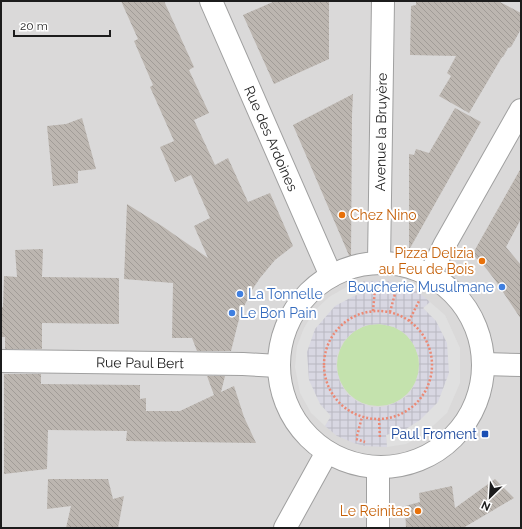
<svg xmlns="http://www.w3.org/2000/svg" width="522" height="529" font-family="Raleway,sans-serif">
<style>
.residential{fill:#dad9d9}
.grass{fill:#c4e2ad}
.parking{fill:#e0e0e0}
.plaza{fill:url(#plaza-grid);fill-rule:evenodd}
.building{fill:url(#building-back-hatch)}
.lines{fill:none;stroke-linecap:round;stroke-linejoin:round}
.minor-casing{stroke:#a0a0a0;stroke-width:24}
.path{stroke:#eb8975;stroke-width:2.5;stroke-dasharray:2 2;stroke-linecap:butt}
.minor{stroke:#fff;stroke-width:22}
.food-dot{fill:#e8710a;stroke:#fff;stroke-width:1.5}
.shop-dot{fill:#3f7fe0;stroke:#fff;stroke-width:1.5}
.transit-dot{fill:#1a4fb4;stroke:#fff;stroke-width:1.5}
.labels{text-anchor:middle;stroke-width:4;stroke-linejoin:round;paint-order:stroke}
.street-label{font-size:14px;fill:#1c1c1c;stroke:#fff}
.food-label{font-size:14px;fill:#c56008;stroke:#fff;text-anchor:end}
.shop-label{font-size:14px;fill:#366cbe;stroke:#fff;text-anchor:start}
.transit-label{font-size:14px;fill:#164399;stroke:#fff;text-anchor:end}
</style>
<defs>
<pattern id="plaza-grid" width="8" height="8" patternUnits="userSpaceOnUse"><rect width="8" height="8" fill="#d8d7e2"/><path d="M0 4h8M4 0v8" fill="none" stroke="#b9b8c1"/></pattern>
<pattern id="building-back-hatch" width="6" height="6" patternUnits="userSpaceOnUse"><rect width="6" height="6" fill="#bcb6b0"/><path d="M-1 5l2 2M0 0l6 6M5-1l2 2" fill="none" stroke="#a19c97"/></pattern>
</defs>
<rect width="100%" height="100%" fill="#eceae3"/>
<path class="residential" d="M1,1h520v527h-520z"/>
<path class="grass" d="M337 365a41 41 0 1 1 82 0a41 41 0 1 1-82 0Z"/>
<path class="parking" d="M363,281l3,11 -12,4 -34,108 11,12 -6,10 -14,-13 -11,-20 -5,-26 2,-21 7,-18 10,-17 15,-14 21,-12z
M430,302l15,13 15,33v35l-13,30 -25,23 -16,8 -19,3 -1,-12 20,-6 30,-108 -13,-13z"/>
<path class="plaza" d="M363,281h26l27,9 14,12 -7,6 13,13 11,22 2,30 -11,29 -18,18 -14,9 -20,6 1,12 -23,-1 -10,-3 -17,-7 -12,-10 6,-10 -11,-12 -11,-24 -2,-28 8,-23 20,-23 19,-10 12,-4zM380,324l14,3 12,7 8,11 5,13v13l-4,13 -7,11 -11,7 -13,5h-13l-13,-5 -11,-8 -7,-12 -4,-14 1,-13 6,-13 10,-10 13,-7z"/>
<path class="building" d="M121,1h43l30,66 -5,3 20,43 -15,7 21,45 13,-7 20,44 22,-9 23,53 -18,14 -15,18 -6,9 -11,21 -5,15 -7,28h-34l-5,-13h-20l1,-55 -49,-4 3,-75 35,22 46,32 -14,-32 16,-8 -19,-43 -16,7 -15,-35 14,-6 -24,-54 3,-2 -19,-44 4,-2z
M275,1h54v58l-55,25 -31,-69z
M416,1h82l23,12v16l-10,18 -3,1 -5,9h-1l-33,56 -30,-17 12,-20 -4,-3 9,-17 -46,-1 1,-49 5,-1z
M353,94l-1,21 -1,145 -58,-135z
M455,108l26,14 -72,128v-96l5,1 2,-6 13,4z
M82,118l14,51 -18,2v12l-25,3 -6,-60 19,-2z
M521,168v51l-15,28 15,18v54l-26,-39 -14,-18 -9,-7z
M43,249l-1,28 77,1v46l-77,-1v26h-37v-12h-4v-30h2l1,-31 13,1 -2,-27z
M4,374h37v10l99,1v14l6,-1v13h34l34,-16 -7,-19h18l-4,16 13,-6 10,31 12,26 -130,-2 1,-10 -79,-1 -1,39 -43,5z
M48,479h60l5,20 11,-3 -6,32h-52l5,-22 -24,3z
M495,479l19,19 -51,30h-57l-1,-22 15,-4 -1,-9 33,-7 3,22z"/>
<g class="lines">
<defs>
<g id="minor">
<path id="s1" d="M211,1l120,275"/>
<path id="s2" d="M379,262l4,-261"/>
<circle cx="381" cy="365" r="102"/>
<path d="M430,275l14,-29 77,-136"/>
<path id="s3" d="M1,361l242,3 35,2"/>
<path d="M484,364l37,1"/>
<path d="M378,467v61"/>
<path d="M285,528l42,-76"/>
</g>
</defs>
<use href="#minor" class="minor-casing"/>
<path class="path" d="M395,286l10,3
M373,311l2,-22
M324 365a54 54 0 1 1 108 0a54 54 0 1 1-108 0Z
M390,312l6,-22
M409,321l10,-20
M379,419l1,20
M357,436l5,-19
M356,439l9,3"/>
<use href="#minor" class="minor"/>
</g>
<g class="food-dot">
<circle cx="342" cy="215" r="4"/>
<circle cx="482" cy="261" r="4"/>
<circle cx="418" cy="511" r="4"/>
</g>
<g class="shop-dot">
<circle cx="502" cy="287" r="4"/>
<circle cx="240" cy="294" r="4"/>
<circle cx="232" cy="313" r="4"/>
</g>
<rect class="transit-dot" x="481" y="430" width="8" height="8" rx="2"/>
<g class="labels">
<g class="street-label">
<text dy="5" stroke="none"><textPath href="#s2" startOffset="130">Avenue la Bruyère</textPath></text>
<text dy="5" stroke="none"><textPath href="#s1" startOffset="150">Rue des Ardoines</textPath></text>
<text dy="5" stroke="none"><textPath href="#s3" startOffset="139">Rue Paul Bert</textPath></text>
</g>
<g class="food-label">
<text x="350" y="220" text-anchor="start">Chez Nino</text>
<text x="474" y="258">Pizza Delizia<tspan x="474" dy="16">au Feu de Bois</tspan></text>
<text x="410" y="516">Le Reinitas</text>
</g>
<g class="shop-label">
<text x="494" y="292" text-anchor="end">Boucherie Musulmane</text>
<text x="248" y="299">La Tonnelle</text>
<text x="240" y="318">Le Bon Pain</text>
</g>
<g class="transit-label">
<text x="477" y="439">Paul Froment</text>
</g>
</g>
<rect width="522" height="529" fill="none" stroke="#1c1c1c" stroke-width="4"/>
<g transform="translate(490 497) rotate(205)" stroke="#ffffff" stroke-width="3" paint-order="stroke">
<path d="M0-3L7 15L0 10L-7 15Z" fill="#1c1c1c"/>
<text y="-6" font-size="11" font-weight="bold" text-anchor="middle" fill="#1c1c1c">N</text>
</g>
<path d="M14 30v6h96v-6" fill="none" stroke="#1c1c1c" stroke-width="2"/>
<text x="20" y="30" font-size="12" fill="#1c1c1c" stroke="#ffffff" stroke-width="3" paint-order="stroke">20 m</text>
</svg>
